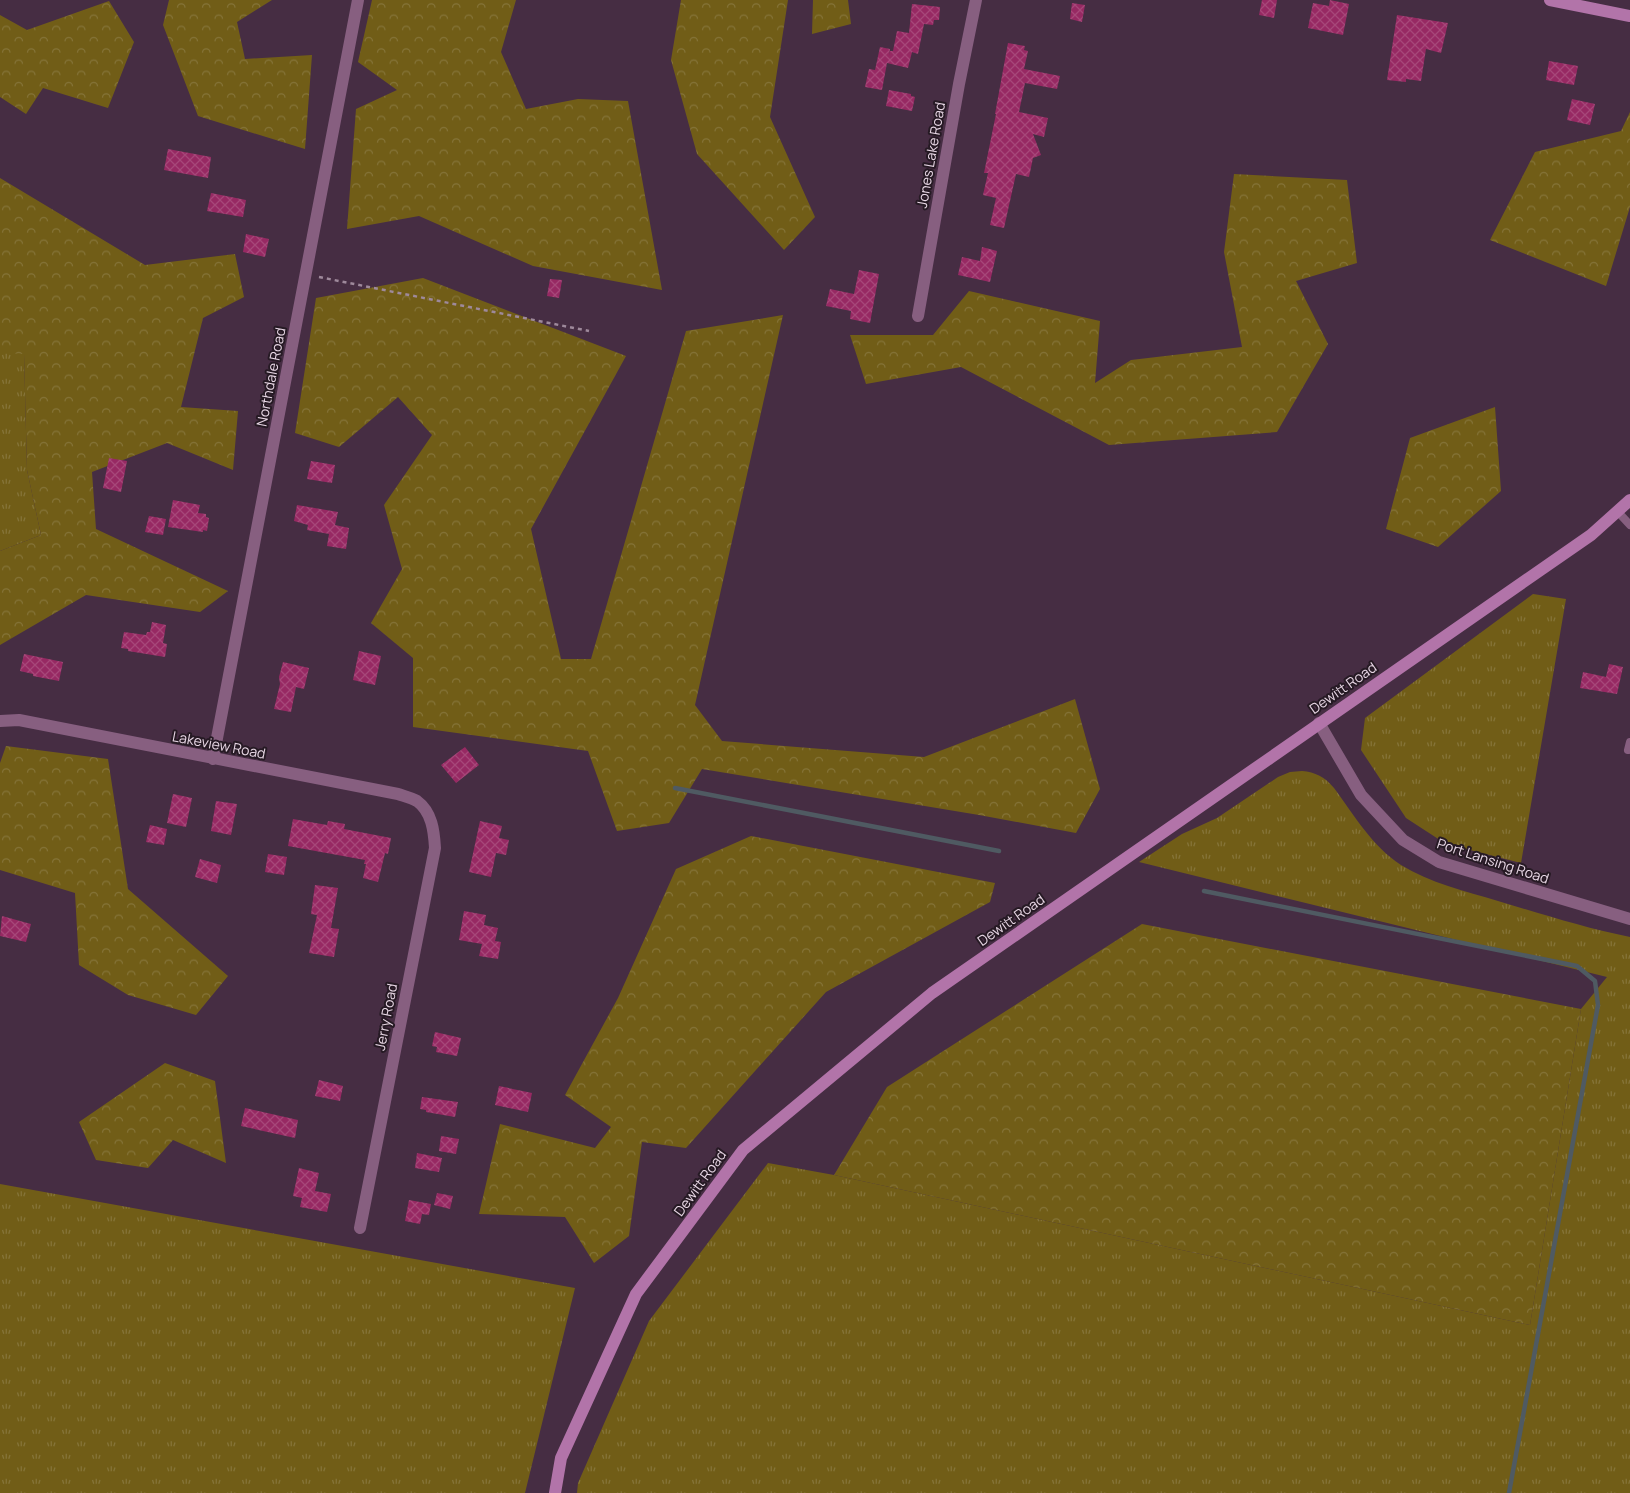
<svg xmlns="http://www.w3.org/2000/svg" width="1630" height="1493" font-family="Manrope,sans-serif">
<style>
.grass{fill:url(#grass-tufts)}
.forest{fill:url(#forest-crowns)}
.lines{fill:none;stroke-linecap:round;stroke-linejoin:round}
.stream{stroke:#4f5a62;stroke-width:4.5}
.building{fill:url(#building-cross-hatch)}
.path{stroke:#9e899b;stroke-width:2.5;stroke-dasharray:4 4;stroke-linecap:butt}
.lane{stroke:#875f80;stroke-width:8}
.street{stroke:#875f80;stroke-width:12}
.secondary{stroke:#b274a9;stroke-width:12}
.labels{text-anchor:middle;stroke-width:4;stroke-linejoin:round;paint-order:stroke}
.street-label{font-size:14px;fill:#e8d7e5;stroke:#261a24}
</style>
<defs>
<pattern id="grass-tufts" width="24" height="20" patternUnits="userSpaceOnUse" patternTransform="scale(1.25)"><rect width="24" height="20" fill="#715d17"/><path d="M3 7l-1-3M5 7V3M7 7l1-3M15 17l-1-3M17 17v-4M19 17l1-3" fill="none" stroke="#857439"/></pattern>
<pattern id="forest-crowns" width="20" height="18" patternUnits="userSpaceOnUse" patternTransform="scale(1.25)"><rect width="20" height="18" fill="#715d17"/><path d="M2 6a3 3 0 1 1 6 0M12 15a3 3 0 1 1 6 0" fill="none" stroke="#857439"/></pattern>
<pattern id="building-cross-hatch" width="8" height="8" patternUnits="userSpaceOnUse" patternTransform="scale(1.25)"><rect width="8" height="8" fill="#972963"/><path d="M0 0l8 8M0 8l8-8" fill="none" stroke="#a64779"/></pattern>
</defs>
<rect width="100%" height="100%" fill="#462d43"/>
<path class="grass" d="M0,353h24l3,117 14,65 -41,16z
M1533,594l33,5 -45,264 -75,-19 -40,-26 -45,-68 4,-32z
M1302,771c13,1 23,6 32,17 20,27 38,58 67,77 29,18 64,26 97,36 44,13 87,27 132,36v556h-1053l1,-10 71,-162 119,-158 66,12 696,150 51,-316 26,-32 -468,-115 43,-28 35,-16 61,-41 12,-5z
M0,1184l575,104 -50,205h-525z"/>
<path class="forest" d="M169,0h103l-35,22 8,37 67,-4 -7,94 -107,-33 -35,-91z
M372,0h144l-15,52 25,57 52,-10 50,2 34,189 -129,-24 -114,-50 -72,13 9,-120 41,-19 -39,-28z
M681,0h107l-18,117 45,100 -31,33 -87,-96 -26,-94z
M813,0h35l3,24 -39,10z
M109,1l25,41 -26,66 -65,-20 -17,26 -26,-17v-82l27,15z
M1630,112v95l-24,79 -116,-46 45,-88 86,-21z
M1234,174l113,6 10,83 -61,18 32,63 -51,88 -168,13 -148,-78 -95,17 -16,-49h83l36,-44 131,30 -5,62 36,-23 111,-13 -18,-95z
M0,178l145,87 90,-11 9,43 -41,21 -22,89 57,4 -5,59 -66,-27 -75,29 4,57 132,62 -28,21 -114,-17 -86,50v-94l41,-16 -14,-65 -3,-116 -24,-1z
M423,278l203,78 -95,173 30,130h30l95,-328 97,-16 -88,390 27,36 202,16 151,-58 25,90 -24,44 -97,-18 -277,-46 -33,54 -52,8 -29,-80 -175,-24v-69l-42,-35 31,-54 -18,-64 48,-70 -34,-38 -59,50 -44,-14 21,-135z
M1495,407l6,84 -63,56 -52,-18 24,-91z
M6,746l102,13 20,130 100,87 -32,39 -68,-20 -49,-30 -4,-72 -75,-23v-107z
M751,836l244,47 -5,19 -164,90 -140,156 -44,-6 -13,94 -35,27 -29,-46 -86,-3 21,-90 95,24 16,-21 -46,-32 53,-97 58,-129z
M1142,924l439,85 -51,316 -696,-150 53,-88z
M165,1063l50,18 11,82 -53,-23 -25,28 -52,-8 -17,-38z"/>
<g class="lines">
<path class="stream" d="M675,788l324,63
M1204,891l373,75 18,15 3,24 -89,488"/>
</g>
<path class="building" d="M1262,0h15l-3,18 -15,-3z
M1330,0l19,4 -6,31 -35,-7 5,-25 16,3z
M1072,3l13,2 -3,17 -12,-3z
M912,4l28,3 -1,13h-5l-1,5 -9,-1 -6,30 -6,-2 -4,16 -21,-5 -5,27 -17,-3 4,-18 6,1 5,-23 10,2 -1,7 1,-5h3l4,-20 12,2z
M1397,15l51,8 -7,30 -15,-4 -5,32 -15,-2v3l-19,-2z
M1008,43l17,3 -1,4 4,1 -4,18 36,7 -3,13 -32,-6 -6,29 29,6 -4,19 -11,-3 8,21 -8,3 -4,19 -13,-3 -12,54 -14,-3 6,-27 -13,-3 5,-22h-4l12,-59h-1z
M1549,61l29,5 -4,19 -28,-5z
M889,90l22,4v2l4,1 -3,14 -26,-5z
M1572,99l23,5 -5,21 -23,-5z
M168,149l43,8 -3,21 -44,-8z
M211,193l35,7 -3,17 -36,-6z
M246,234l23,5 -4,18 -22,-5z
M982,247l15,4 -7,31 -32,-7 4,-18 18,4z
M859,270l20,4 -9,49 -20,-4 1,-8 -25,-5 4,-17 24,5z
M550,279l12,1 -3,18 -12,-2z
M109,458l18,3 -6,31 -18,-4z
M311,461l24,4 -3,18 -25,-4z
M173,500l27,5 -2,8 8,1v3l3,1 -2,13 -4,-1v2l-35,-5z
M297,505l41,7 -3,13 14,3 -3,21 -19,-3 2,-12 -22,-4 1,-5 -14,-4z
M149,516l17,3 -3,16 -18,-3z
M152,622l14,3 -3,18 4,1 -2,13 -37,-6v-2l-7,-1 3,-16 22,3 1,-3h3z
M359,651l22,5 -6,29 -22,-5z
M24,654l39,8 -4,19 -26,-5v-2l-13,-3z
M283,662l26,6 -5,21 -8,-2 -5,25 -17,-3 6,-25 -1,-7z
M1609,664l14,3 -6,27 -37,-6 3,-16 23,5z
M465,747l14,18 -23,18 -15,-18z
M173,794l19,4 -6,29 -19,-4z
M216,801l21,3 -6,31 -20,-4z
M293,819l34,6 1,-4 17,3 -1,5 47,9 -3,16 -3,-1 -7,29 -15,-4 3,-14h-2l1,-4 -77,-14z
M480,821l22,5 -3,12 10,2 -3,15 -10,-2 -5,24 -22,-5z
M150,825l17,4 -3,16 -18,-3z
M268,854l19,3 -3,18 -19,-3z
M200,859l21,6 -4,18 -22,-6z
M315,885l23,3 -7,40 8,1 -5,28 -25,-4 8,-38 -6,-1z
M464,911l22,4 -2,10 14,3 -3,13 6,1 -3,17 -19,-3 3,-12 -23,-4z
M2,916l29,8 -5,18 -26,-6z
M435,1032l26,6 -4,18 -21,-4 1,-5 -5,-1z
M319,1080l24,6 -3,15 -25,-5z
M499,1086l33,7 -4,19 -33,-7z
M422,1097l36,5 -3,15 -29,-5v-2l-6,-1z
M245,1108l53,12 -3,18 -54,-12z
M441,1136l18,3 -3,15 -17,-3z
M417,1153l25,5 -3,14 -24,-4z
M299,1168l20,5 -4,18 16,3 -4,18 -27,-5 2,-9 -9,-2z
M437,1193l16,3 -3,13 -16,-4z
M409,1200l22,4 -2,11 -7,-1 -2,10 -15,-3z"/>
<g class="lines">
<path class="path" d="M319,277l270,54"/>
<path class="lane" d="M1618,512l12,13
M1628,750l2,-8"/>
<path class="street" d="M918,316l41,-232 17,-84
M0,721l19,-1 379,74c6,2 14,4 19,7 15,11 17,30 18,47l-75,380
M1319,723l42,72 42,45 36,22 191,57
M213,759l145,-759"/>
<path class="secondary" d="M1550,0l80,16
M555,1493l6,-35 75,-164 107,-144 189,-157 659,-458 39,-35"/>
</g>
<g class="labels">
<g class="street-label">
<text transform="translate(931 155) rotate(-80)" y="5">Jones Lake Road</text>
<text transform="translate(271 377) rotate(-79)" y="5">Northdale Road</text>
<text transform="translate(1343 688) rotate(-35)" y="5">Dewitt Road</text>
<text transform="translate(219 745) rotate(11)" y="5">Lakeview Road</text>
<text transform="translate(1493 861) rotate(18)" y="5">Port Lansing Road</text>
<text transform="translate(1011 920) rotate(-35)" y="5">Dewitt Road</text>
<text transform="translate(386 1017) rotate(-79)" y="5">Jerry Road</text>
<text transform="translate(700 1183) rotate(-54)" y="5">Dewitt Road</text>
</g>
</g>
</svg>
